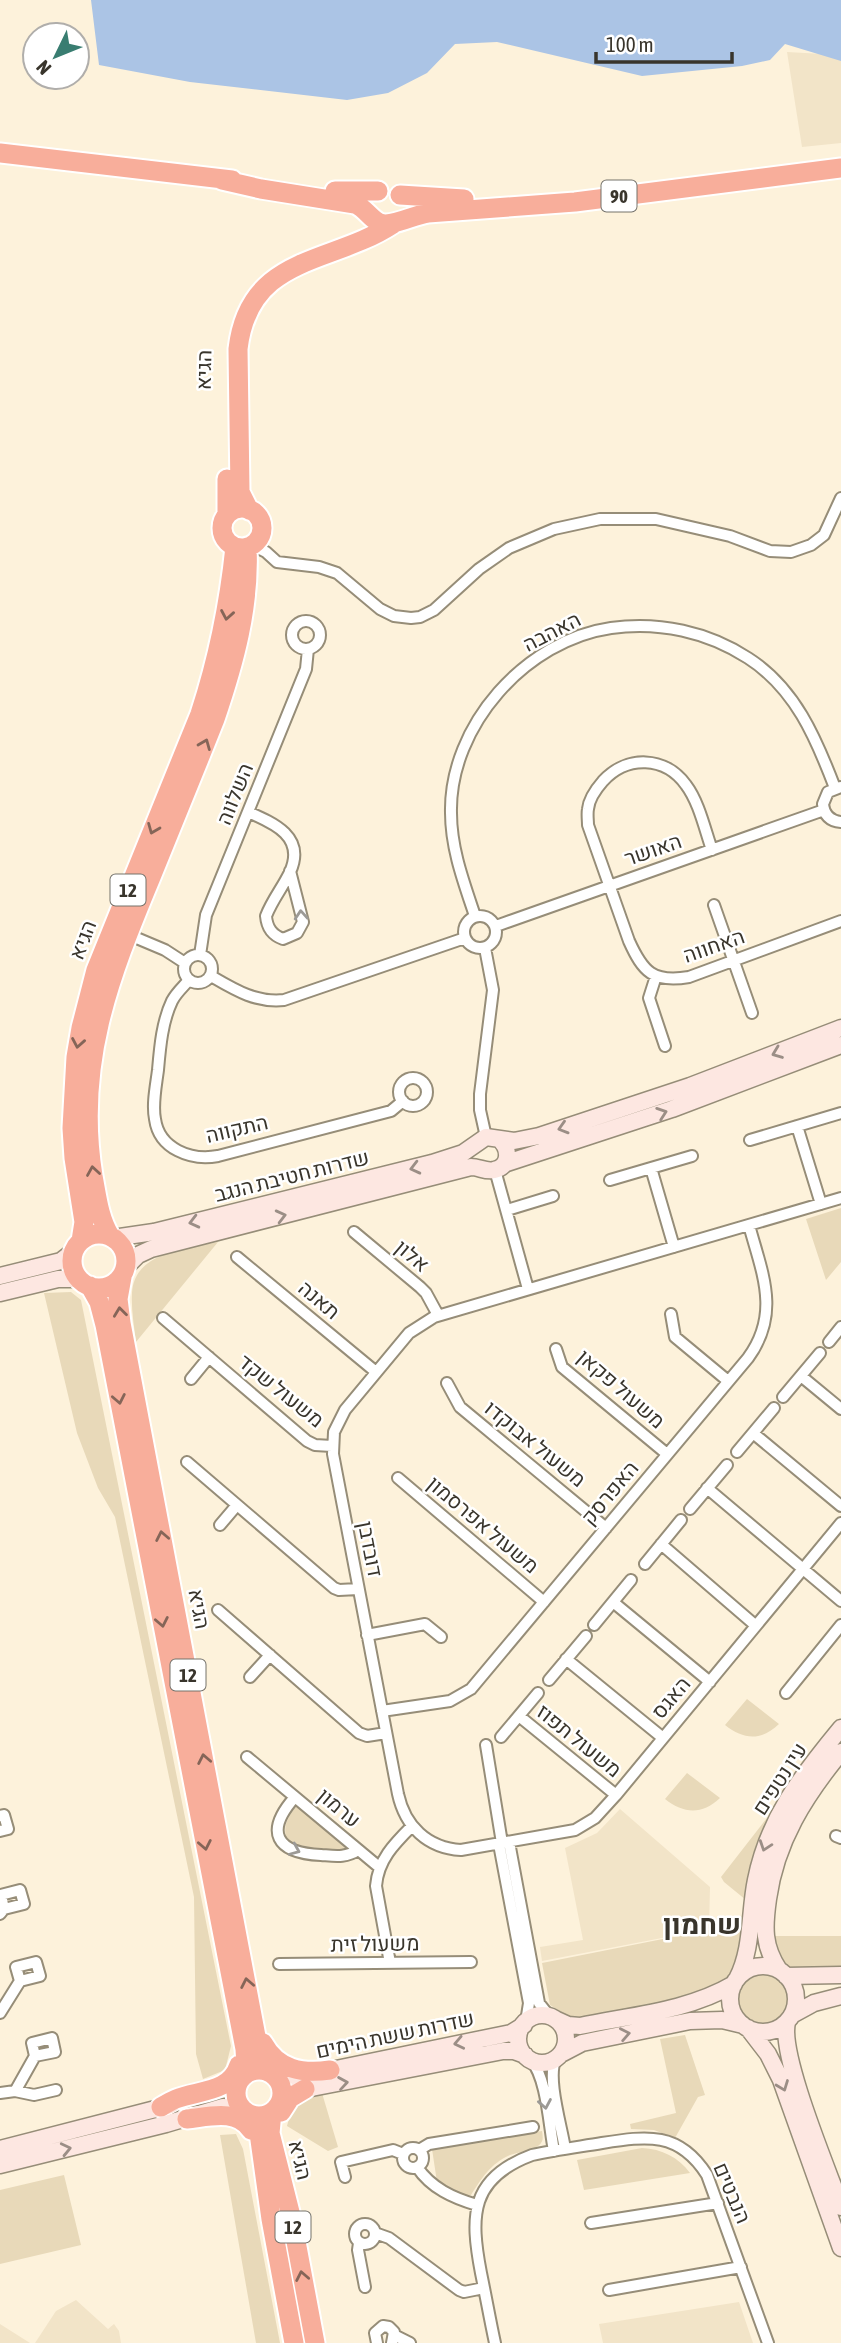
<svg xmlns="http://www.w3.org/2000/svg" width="841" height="2343" font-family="'Asap Condensed',Heebo,sans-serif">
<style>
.built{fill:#f2e4c8}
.green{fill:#e8d9b9}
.water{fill:#abc4e5}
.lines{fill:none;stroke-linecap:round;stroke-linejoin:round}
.street-casing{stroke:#968d78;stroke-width:14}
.secondary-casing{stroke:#968d78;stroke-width:19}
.highway-casing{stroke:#fff;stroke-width:23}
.street{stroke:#fff;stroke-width:10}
.secondary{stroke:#fde7e1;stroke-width:16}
.highway{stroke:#f8ae9b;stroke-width:19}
.oneway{stroke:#856558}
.oneway2{stroke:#9c9a96}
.oneway3{stroke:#9b8e86}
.labels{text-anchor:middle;stroke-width:5;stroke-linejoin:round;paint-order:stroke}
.shield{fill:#fff;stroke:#74726b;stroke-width:2}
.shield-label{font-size:19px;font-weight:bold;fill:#39352c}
.street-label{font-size:21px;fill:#39352c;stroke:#fff}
.district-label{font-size:28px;font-weight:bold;fill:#39352c;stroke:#fff}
</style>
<rect width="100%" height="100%" fill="#fdf2db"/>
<path class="built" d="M787,52l54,3v88l-39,4z
M620,1809l90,78 -1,42 -167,32 -2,-14 43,-7 -18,-92 32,-15z
M76,2300l32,29 6,-5 5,7 2,12h-86l21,-32z
M739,2302l14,41h-150l-4,-19z
M0,2324l30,19h-30z"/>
<path class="green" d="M841,1208v54l-15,18 -20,-61z
M218,1242l-82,100c-2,-16 -5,-33 -4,-49 2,-41 54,-44 86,-51z
M71,1292l10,8 150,746 -6,24 -22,9 -7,-25 -2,-157 -79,-380 -17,-29 -21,-55 -33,-140z
M747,1699l32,25c-18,17 -35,16 -54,1z
M687,1773l33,25c-18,17 -36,16 -55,1z
M297,1805l50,42c-12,9 -48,2 -60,-7 -5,-14 1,-23 10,-35z
M770,1814l-10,25 -14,61 -22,-18 -3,-5z
M745,1925v9l-13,43 -35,20 -123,23 -24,-15 -8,-42 166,-33z
M768,1936h73v30l-38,4 -17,-4z
M736 1999a27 27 0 1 1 54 0a27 27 0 1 1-54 0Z
M685,2035l20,60 -7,2 -23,41 -21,-8 -23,-1 -1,-5 46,-11 -16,-74z
M322,2093l16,54 -10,4 -41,-25c5,-19 16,-27 35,-33z
M542,2131c1,6 2,11 -4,15 -8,5 -19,6 -28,9 -20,9 -28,23 -39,40l-5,1 -29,-14 -5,-33z
M236,2134l7,15 37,194h-24l-36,-208z
M642,2148c20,1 36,9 48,25l-106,17 -7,-30z
M64,2175l17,70 -81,19v-74z"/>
<path class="water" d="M91,0h750v61l-56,-17 -15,16 -28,6 -100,10 -145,-34 -42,2 -28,29 -39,20 -41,7 -157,-18 -91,-17z"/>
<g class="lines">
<defs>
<path id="street" d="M252,545l14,7 11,10 42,5 18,6 43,36 14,7 17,2 9,-1 14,-7 45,-41 30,-21 45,-19 46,-10h56l74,17 40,15 21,1 20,-7 13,-10 17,-37
M292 635a14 14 0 1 1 28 0a14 14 0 1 1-28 0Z
M841,787l-13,5 -5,12c1,11 7,17 18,18
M248,812c26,11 58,25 42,60 -7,15 -18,28 -24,44 1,12 6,19 17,23l14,-6 6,-11 -13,-51
M712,850c-7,-20 -13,-48 -26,-65 -21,-29 -59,-30 -83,-4 -7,8 -14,17 -15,28 -1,5 0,11 0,16l41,116c14,31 24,42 60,36l152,-56
M714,905l38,108
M464 932a16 16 0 1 1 32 0a16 16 0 1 1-32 0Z
M475,916c-11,-33 -24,-67 -24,-103 -2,-87 75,-173 160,-185 48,-7 97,4 137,30 47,30 68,80 87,130
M496,926l328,-116
M127,934l38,16 20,13
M485,948l8,42 -13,104v16l6,27
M184 969a14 14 0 1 1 28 0a14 14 0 1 1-28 0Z
M200,955l6,-40 100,-246 2,-20
M211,976c24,14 45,27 73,24l181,-62
M656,976l-7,22 16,48
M189,980c-6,7 -13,13 -17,21 -10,21 -12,46 -14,69 -2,16 -6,34 -3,49 4,30 36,42 63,37l173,-45 12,-10
M399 1092a14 14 0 1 1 28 0a14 14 0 1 1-28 0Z
M797,1126l24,78
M750,1140l91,-27
M651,1168l23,79
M495,1170l33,119
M610,1180l82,-24
M841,1198l-407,119 -25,16 -64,77 -11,22 -1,22 65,340c7,32 29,54 63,56l114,-20 20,-12 21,-23 225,-272
M507,1210l46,-14
M354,1232l66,55 6,6 12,22
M237,1257l139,115
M671,1314l4,23 53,44
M163,1318l144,123 8,4 17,1
M829,1342l12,-15
M556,1349l6,18 105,87
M801,1376l40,33
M191,1379l18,-22
M447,1383l13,24 146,121
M783,1397l37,-44
M753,1433l88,73
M737,1452l37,-44
M187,1462l147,126 5,2 19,-1
M398,1478l146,124
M707,1488l134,113
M690,1509l37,-44
M220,1525l17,-20
M661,1544l94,81
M645,1564l36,-44
M613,1602l97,80
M218,1610l141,123 8,3 19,-3
M594,1625l37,-45
M367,1635l58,-11 16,13
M566,1659l97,79
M250,1677l20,-22
M549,1680l37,-44
M786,1693l55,-68
M382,1711l68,-10 21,-12 277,-331c33,-45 14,-85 1,-133
M519,1716l97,79
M501,1737l37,-44
M486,1745l16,98
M247,1757l132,110
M295,1797c-31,35 -19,56 26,58 14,1 25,3 37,-5
M0,1816l4,-1 4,14 -8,2
M836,1836l5,2
M509,1842l30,161 11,14
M499,1844l30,159 -3,19
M0,1914l4,-5 20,-5 -4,-14 -19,5 3,14
M390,1963l-14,-77c2,-26 18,-42 36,-60
M279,1964l192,-2
M0,2013l20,-32 20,-5 -4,-14 -20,5 4,14
M556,2059c-10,17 6,69 9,90
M531,2060c16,18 18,66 23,91
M15,2091l19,4 22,-5
M0,2093l15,-2 2,-3 18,-32 -3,-13 20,-5 3,14 -20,4
M403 2158a10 10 0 1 1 20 0a10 10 0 1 1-20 0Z
M419,2150l10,-6 104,-17
M417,2167c14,21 36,31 60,38
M345,2177l-4,-15 52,-12 10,4
M591,2223l127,-20
M355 2234a10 10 0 1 1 20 0a10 10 0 1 1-20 0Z
M375,2233l14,5 70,52 5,2 20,-4
M359,2243l-1,7 7,37
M609,2290l132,-23
M394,2335l16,8
M377,2343l-2,-10 8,-7 6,1 5,5 -2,11
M495,2343c-5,-23 -9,-46 -14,-70 -11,-57 -11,-95 51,-118 23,-5 46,-8 70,-12 45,-7 77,-12 105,32l61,168"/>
<path id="secondary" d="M504,1164l168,-55 169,-64
M113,1238l41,-6 278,-69 31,-10 23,-16 28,4 25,-5 151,-50 151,-58
M126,1267l12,-12 13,-6 320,-82c8,0 15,5 23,3 17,-3 16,-22 5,-31
M0,1276l61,-15 14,-11
M0,1293l58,-14h22
M730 1999a33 33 0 1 1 66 0a33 33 0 1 1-66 0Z
M779,1970c-16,-24 -15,-43 -11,-71 8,-58 37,-103 73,-147
M786,1976l55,-1
M737,1979c16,-31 12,-66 19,-99 12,-61 46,-105 85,-152
M792,2015l22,-12 27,-7
M518 2039a24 24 0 1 1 48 0a24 24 0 1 1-48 0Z
M557,2020l11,5 12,1c53,-11 108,-15 154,-42
M787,2022c-8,33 41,148 54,185
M748,2028l20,26 13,26 60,168
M561,2054l21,-11 108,-22 32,-1 21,5
M272,2075l30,1 209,-43 13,-8
M296,2091l207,-40h11l11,4
M0,2149l171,-44
M0,2165l166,-41 57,-17 19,2"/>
<path id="highway" d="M0,153l232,27
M222,180l39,9 94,15c10,4 14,13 23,18 11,7 35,-7 50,-9l147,-11 266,-34
M335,191h43
M400,195l64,4
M227,479v36
M222 528a20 20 0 1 1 40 0a20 20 0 1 1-40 0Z
M249,510l-9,-18 -2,-143c11,-95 93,-84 155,-125
M72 1261a27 27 0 1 1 54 0a27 27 0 1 1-54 0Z
M110,1236c-11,-18 -13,-39 -17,-60 -18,-112 16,-198 58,-299 21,-52 43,-105 64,-158 19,-56 35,-112 32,-172
M81,1241l3,-19 -10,-64 -2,-30 4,-71 5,-29 15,-58 104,-256c18,-55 29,-109 35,-167
M122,1277l-4,22 3,24 137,724 10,25
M90,1286l9,16 6,23 140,724 1,16 -3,11
M263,2043c15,27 39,31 67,27
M236 2093a23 23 0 1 1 46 0a23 23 0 1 1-46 0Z
M161,2107c5,-3 10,-6 15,-8 23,-9 54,-6 63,-34
M272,2112l-2,21 22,87 23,123
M281,2112l9,-14 15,-9
M249,2114l10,19 12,86 23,124
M187,2119c21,-2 50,-11 64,11"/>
</defs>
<use href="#street" class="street-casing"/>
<use href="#secondary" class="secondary-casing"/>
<use href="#highway" class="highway-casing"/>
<use href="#street" class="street"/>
<use href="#secondary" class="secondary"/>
<use href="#highway" class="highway"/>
</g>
<defs><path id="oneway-chevron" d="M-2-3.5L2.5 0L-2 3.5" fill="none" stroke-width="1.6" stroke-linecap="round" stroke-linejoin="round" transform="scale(1.75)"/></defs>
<g class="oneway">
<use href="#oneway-chevron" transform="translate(227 615) rotate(100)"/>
<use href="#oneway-chevron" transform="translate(205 744) rotate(-68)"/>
<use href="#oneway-chevron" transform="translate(153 829) rotate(112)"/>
<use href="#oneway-chevron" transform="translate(78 1043) rotate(100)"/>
<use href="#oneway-chevron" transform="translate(93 1171) rotate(-99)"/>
<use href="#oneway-chevron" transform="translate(120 1312) rotate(-97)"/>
<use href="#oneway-chevron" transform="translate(119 1399) rotate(79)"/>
<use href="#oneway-chevron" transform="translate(162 1536) rotate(-101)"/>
<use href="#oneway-chevron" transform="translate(162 1622) rotate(79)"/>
<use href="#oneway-chevron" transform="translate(204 1759) rotate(-101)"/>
<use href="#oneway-chevron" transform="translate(205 1845) rotate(79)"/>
<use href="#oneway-chevron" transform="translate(247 1983) rotate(-101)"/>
<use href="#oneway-chevron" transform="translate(302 2276) rotate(-101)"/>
</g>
<g class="oneway2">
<use href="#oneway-chevron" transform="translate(301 915) rotate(-94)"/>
<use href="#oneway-chevron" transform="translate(295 1850) rotate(23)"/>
<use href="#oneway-chevron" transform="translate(545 2104) rotate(80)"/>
</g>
<g class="oneway3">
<use href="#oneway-chevron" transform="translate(777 1053) rotate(159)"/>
<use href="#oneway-chevron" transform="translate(662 1113) rotate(-19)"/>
<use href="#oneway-chevron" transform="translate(563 1128) rotate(163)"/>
<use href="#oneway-chevron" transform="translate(415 1168) rotate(166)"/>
<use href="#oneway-chevron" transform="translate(281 1216) rotate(-14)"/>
<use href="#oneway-chevron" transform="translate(194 1222) rotate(166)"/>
<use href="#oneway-chevron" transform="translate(765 1846) rotate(109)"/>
<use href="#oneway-chevron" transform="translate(625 2034) rotate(-11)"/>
<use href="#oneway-chevron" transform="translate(459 2043) rotate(168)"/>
<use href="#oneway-chevron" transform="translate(343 2083) rotate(-9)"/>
<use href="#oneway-chevron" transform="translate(783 2086) rotate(69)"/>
<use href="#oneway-chevron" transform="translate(66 2149) rotate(-13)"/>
</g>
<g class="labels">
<g class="shield">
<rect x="601.5" y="180.5" width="35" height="31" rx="5"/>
<rect x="110.5" y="874.5" width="35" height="31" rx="5"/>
<rect x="170.5" y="1659.5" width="35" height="31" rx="5"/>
<rect x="275.5" y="2211.5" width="35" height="31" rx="5"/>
</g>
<g class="shield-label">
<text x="619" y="203">90</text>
<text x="128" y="897">12</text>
<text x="188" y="1682">12</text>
<text x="293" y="2234">12</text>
</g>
<g class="street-label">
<text transform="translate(204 370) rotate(-89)" y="7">הגיא</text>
<text transform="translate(552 632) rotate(-27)" y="7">האהבה</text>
<text transform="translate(235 794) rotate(-68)" y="7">השלווה</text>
<text transform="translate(653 850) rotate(-19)" y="7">האושר</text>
<text transform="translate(83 940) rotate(-69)" y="7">הגיא</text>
<text transform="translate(714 946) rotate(-19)" y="7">האחווה</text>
<text transform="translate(237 1129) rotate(-13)" y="7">התקווה</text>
<text transform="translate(292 1176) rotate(-14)" y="7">שדרות חטיבת הנגב</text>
<text transform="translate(412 1256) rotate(40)" y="7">אלון</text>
<text transform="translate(319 1300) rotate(40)" y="7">תאנה</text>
<text transform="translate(621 1389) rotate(41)" y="7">משעול פקאן</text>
<text transform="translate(281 1391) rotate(39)" y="7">משעול שקד</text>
<text transform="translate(535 1444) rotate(39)" y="7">משעול אבוקדו</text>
<text transform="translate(610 1493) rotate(-50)" y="7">האפרסק</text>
<text transform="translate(483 1525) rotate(40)" y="7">משעול אפרסמון</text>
<text transform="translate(370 1549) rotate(79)" y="7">דובדבן</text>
<text transform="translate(199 1609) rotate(79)" y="7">הגיא</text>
<text transform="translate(671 1698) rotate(-50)" y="7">האגס</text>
<text transform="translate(579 1741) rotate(39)" y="7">משעול תפוז</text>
<text transform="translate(780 1779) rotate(-57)" y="7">עין נטפים</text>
<text transform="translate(339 1808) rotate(40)" y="7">ערמון</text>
<text transform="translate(375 1944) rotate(-1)" y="7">משעול זית</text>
<text transform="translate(395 2035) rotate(-12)" y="7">שדרות ששת הימים</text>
<text transform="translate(300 2160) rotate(76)" y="7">הגיא</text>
<text transform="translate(732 2193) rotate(67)" y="7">הנבטים</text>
</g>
<g class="district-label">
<text x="702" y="1934">שחמון</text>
</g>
</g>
<g transform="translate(56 56) rotate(227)"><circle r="33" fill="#ffffff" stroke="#b0aeab" stroke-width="2"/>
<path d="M0-5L12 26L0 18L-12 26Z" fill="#397d71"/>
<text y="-10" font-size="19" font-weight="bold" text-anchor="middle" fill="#39352c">N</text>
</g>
<path d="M596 52v10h136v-10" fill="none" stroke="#39352c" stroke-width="3.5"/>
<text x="606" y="52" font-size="21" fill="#39352c" stroke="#ffffff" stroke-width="5" paint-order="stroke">100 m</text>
</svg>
